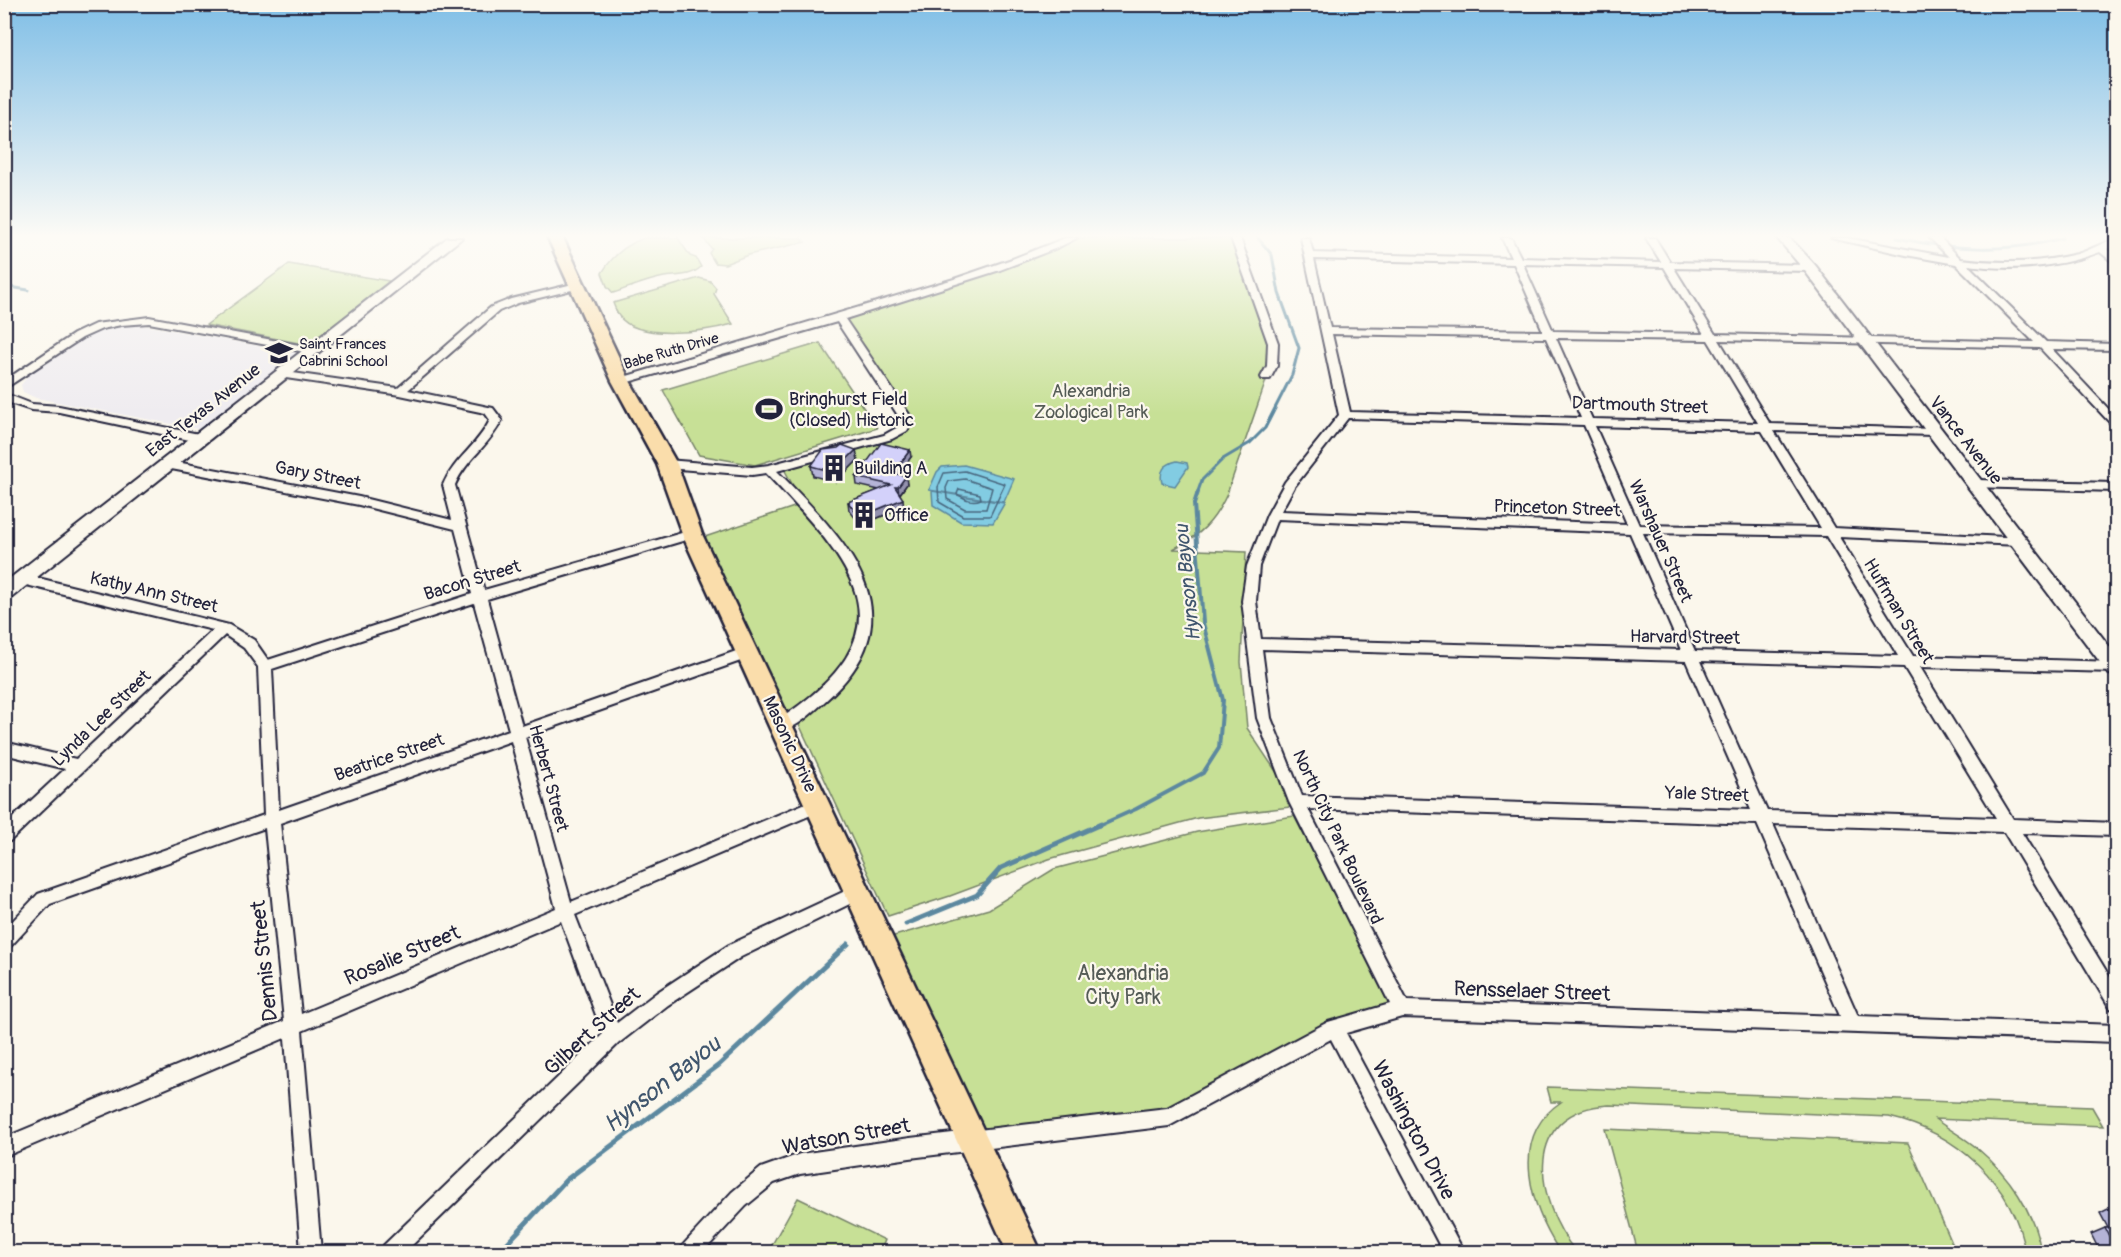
<svg xmlns="http://www.w3.org/2000/svg" width="2121" height="1257" font-family="Pangolin,sans-serif">
<style>
.built{fill:#efecf0}
.green{fill:#c7e096;stroke:#748168;stroke-width:1.5}
.water{fill:#82cce2;stroke:#5c889f;stroke-width:1.5}
.lines{fill:none;stroke-linecap:round;stroke-linejoin:round}
.shore{stroke:#48667e;stroke-width:1.5}
.stream-far2{stroke:#5c889f;stroke-width:3}
.stream-far1{stroke:#5c889f;stroke-width:4}
.stream{stroke:#5c889f;stroke-width:5}
.street-casing{stroke:#22223b;stroke-width:4}
.secondary-casing{stroke:#22223b;stroke-width:4}
.primary-casing{stroke:#22223b;stroke-width:5}
.street{fill:#fbf7ec;fill-rule:evenodd}
.secondary{fill:#fbf7ec;fill-rule:evenodd}
.primary{fill:#faddab;fill-rule:evenodd}
.wall{fill:#b5b4d7;stroke:#22223b;stroke-width:1.5}
.shaded-wall{fill:#9492af;stroke:#22223b;stroke-width:1.5}
.building{fill:#d3d1fa;stroke:#22223b;stroke-width:1.5}
.labels{text-anchor:middle;stroke-width:4.5;stroke-linejoin:round;paint-order:stroke}
.far-poi-label{font-size:15px;fill:#22223b;stroke:#fbf7ec;text-anchor:start}
.far-street-label{font-size:15px;fill:#22223b;stroke:#fbf7ec}
.park-label{font-size:18px;fill:#545b56;stroke:#fbf7ec}
.poi-label{font-size:18px;fill:#22223b;stroke:#fbf7ec;text-anchor:start}
.street-label{font-size:18px;fill:#22223b;stroke:#fbf7ec}
.water-label{font-size:20px;font-style:italic;fill:#3f556d;stroke:#fbf7ec}
.near-street-label{font-size:21px;fill:#22223b;stroke:#fbf7ec}
.near-park-label{font-size:21px;fill:#545b56;stroke:#fbf7ec}
.near-water-label{font-size:24px;font-style:italic;fill:#3f556d;stroke:#fbf7ec}
</style>
<rect width="100%" height="100%" fill="#fbf7ec"/>
<filter id="ink" filterUnits="userSpaceOnUse"><feTurbulence type="fractalNoise" baseFrequency=".0167" numOctaves="2"/><feDisplacementMap in="SourceGraphic" scale="12" xChannelSelector="R" yChannelSelector="G"/><feConvolveMatrix kernelMatrix="1 2 1 2 8 2 1 2 1" color-interpolation-filters="sRGB"/></filter>
<g filter="url(#ink)">
<path class="built" d="M137,324l160,29 -99,76 -162,-31 -13,-6 -2,-7 10,-13 58,-37 20,-7z"/>
<path class="green" d="M644,238h34l12,18 6,2 5,9c-11,10 -23,8 -37,10 -17,3 -35,11 -51,16l-6,-7 -5,-13c10,-17 23,-28 42,-35z
M703,238h98l4,4 -57,13 -23,9 -10,-1 -6,-10 3,-4z
M1073,238h164l35,105 -1,23 -44,128c-13,28 -27,42 -54,55l73,3 -5,110 6,66 52,78 -101,12 -149,41 -99,37 -62,20 -89,-192 -9,5 -94,-189 107,-36 -19,-35 105,-32 18,-12 -67,-108 212,-69z
M289,264l100,17 -80,64 -103,-20z
M699,278l11,3 6,7 -2,6 19,30c-26,7 -95,18 -114,-8 -3,-4 -4,-9 -6,-13z
M820,343l57,85 -122,37 -56,-10 -36,-65z
M1294,816l97,187 -92,34 -132,73 -195,30 -92,-200 109,-31 65,-40 143,-37z
M1547,1087l545,20 11,19 -168,-7c13,10 29,18 42,29 31,26 58,64 64,104h-16c-11,-69 -70,-120 -136,-135l-280,-12c-88,5 -75,96 -33,147h-16c-28,-43 -53,-114 1,-150h-10z
M1605,1129l303,14 48,109h-318z
M798,1198l87,42 -5,12h-112z"/>
<path class="water" d="M1177,461l10,2 1,4 -13,19 -13,-3c-3,-12 2,-19 15,-22z
M964,465l50,14 -10,23 -75,-12 8,-18 5,-5z
M932,491l72,12v1l-11,19 -32,-1 -28,-17z"/>
<g class="lines">
<path class="shore" d="M965,471l40,13 -15,32h-27l-24,-14 -1,-15 6,-14z
M965,479l27,9 -6,21h-21l-18,-10 -1,-11 3,-7z
M959,489l21,5 1,5c-9,4 -16,0 -24,-5z"/>
<path class="stream-far2" d="M1897,238c57,12 109,15 166,0
M4,286l24,4
M1197,494l5,-14 21,-21 27,-16 15,-15 27,-53 7,-27 -20,-55 -7,-38 -14,-17"/>
<path class="stream-far1" d="M1098,826l38,-17 67,-36 16,-25 4,-48 -20,-77 -9,-119 4,-12"/>
<path class="stream" d="M906,924l71,-29 24,-27 100,-44
M499,1252l67,-72 153,-115 129,-121"/>
<defs>
<path id="street" d="M1065,238h12l-20,10 -57,22 -155,49 68,101 -6,11 -15,8 -115,32c69,70 147,145 46,232 -10,9 -32,31 -46,26l-2,-4 2,-4c138,-90 79,-153 -11,-248l-14,2 -85,-7 -6,-4 6,-4 85,7 17,-2 115,-30 14,-8 3,-7 -64,-98 -212,61 -4,1 -5,-3 1,-2 337,-100 58,-20z
M1231,238h9l38,105 -1,23 -7,13h-8l-1,-2 6,-11 1,-23z
M1301,238h8l4,15 198,5 -9,-20h9l10,20 140,4 -15,-24h9l15,24 140,3 5,3 -5,3 -136,-3 41,66 319,8 -78,-78 -50,-9 -75,-17h16l102,19 -19,-19h10l21,21c39,5 78,4 116,-5 14,-4 26,-12 39,-15v6l-9,4 9,8v8l-16,-13c-42,16 -88,19 -132,13l78,77 70,2v6l-64,-1 64,68v9l-4,-1 -72,-77 -321,-8 51,84 164,5 6,3 -6,3 -160,-4 60,97 189,10 2,3 -6,4 -180,-8 74,119 203,6v10l-196,-5 93,152 103,4v13l-94,-3 94,154v23l-6,-2 -106,-176 -231,-8 85,192 258,9v17l-714,-25 -56,16 118,219h-21l-112,-213 -162,87 -259,32 -110,16 -26,9 -28,23 -43,46h-23l3,-7 49,-53 29,-24 39,-14 110,-16 257,-30 161,-86 62,-18 -101,-202 -32,-84 -15,-117 5,-35 20,-51 18,-33 54,-67zM1314,259l200,5 29,67 -213,-3zM1523,264l141,3 40,67 -151,-3zM1332,334l214,4 35,80 -231,-6zM1556,338l152,2 50,83 -166,-4zM1348,418l236,7 43,99 -346,-13 13,-24zM1595,426l167,5 59,97 -182,-3zM1277,519l353,14 51,117 -420,-11 -5,-38 3,-35zM1643,533l183,3 72,120 -203,-5zM1262,649l424,12 65,149 -449,-14 -31,-78zM1700,661l204,6 92,151 -229,-7zM1308,809l449,15 83,192 -433,-15z
M577,283l3,1v4l-62,15 -19,8 -91,79 85,18 9,12c-12,25 -36,39 -47,65l29,105 208,-60 6,4 -2,3 -209,62 35,127 220,-77h10l2,4 -2,4 -227,80 46,165 242,-102 5,-1 5,1 3,5 -3,5 -248,105 42,108 39,-30 73,-48 129,-60 6,2 2,5 -2,5 -123,60 -73,48 -49,38 -214,209h-24l3,-7 219,-211 -42,-113 -259,110 19,221h-20l-16,-214 -281,119v-19l280,-117 -19,-193 -215,76 -40,43 -6,3v-20l34,-36 226,-79 -6,-148 -14,-19 -19,-13 -215,206 -6,2v-17l61,-57 -61,-15v-12l72,17 137,-129 -191,-46 -6,-5 1,-3 5,-2 207,51 25,15 14,20 204,-66 -17,-65 -96,-24 -193,-37 -6,-4 6,-4 193,37 93,23 -9,-35c11,-26 35,-40 47,-65l-5,-7 -85,-18 -121,-18 -5,-3 5,-3 119,17 93,-81 20,-8zM474,603l35,127 -230,80 -7,-141zM511,741l45,167 -255,106 -21,-191z
M149,317l161,30 5,3 -5,3 -161,-30 -28,2 -19,4 -20,9 -78,51v-8l70,-47 21,-10z
M4,393l28,11 27,2 140,28 6,4 -6,4 -140,-30 -28,-2 -27,-9z
M1976,480l140,3v8l-144,-4 -2,-3 2,-3z"/>
<path id="secondary" d="M447,238h15l-451,360 -7,2v-17z
M1777,238h13l25,27 301,390v21l-7,-2 -304,-403z"/>
<path id="primary" d="M548,238h15l67,143 47,83 25,70 339,718h-34l-325,-718 -25,-70 -45,-83z"/>
</defs>
<use href="#street" class="street-casing"/>
<use href="#secondary" class="secondary-casing"/>
<use href="#primary" class="primary-casing"/>
<use href="#street" class="street"/>
<use href="#secondary" class="secondary"/>
<use href="#primary" class="primary"/>
</g>
<path class="wall" d="M911,457l-13,17 9,10 -7,10 4,13 -43,18 -12,-15 -1,-8 31,-12 -22,-5 -1,-8z
M858,460l-22,22 -23,-6 -2,-10z
M2114,1206h2v46h-16l-9,-18 14,-6h3l-8,-15z"/>
<path class="shaded-wall" d="M856,450l2,10 -22,22 -2,-10z
M910,450l1,7 -17,24 -1,-8z
M906,476l1,8 -8,11 -1,-8z
M903,499l1,8 -43,18 -2,-8z"/>
<path class="building" d="M881,443l29,7 -17,23 13,3 -8,11h-3l8,12 -44,18 -11,-15 43,-17 -35,-8z
M842,445l14,5 -22,22 -23,-6 12,-16 15,-2z
M2105,1228h11v22z"/>
</g>
<linearGradient id="sky" x2="0" y2="1"><stop stop-color="#7fbee6"/><stop offset="0.57" stop-color="#fdfbf6"/><stop offset="1" stop-color="#fdfbf6" stop-opacity="0"/></linearGradient>
<rect width="2121" height="414" fill="url(#sky)"/>
<defs>
<symbol id="school-bare" viewBox="-9 -9 18 18"><path d="M0-5L7-2L0 1L-7-2ZM-4 1L0 2.5L4 1V4Q0 6-4 4Z" fill="#22223b" stroke="#fbf7ec" stroke-width="2.5" paint-order="stroke"/></symbol>
<symbol id="stadium-bare" viewBox="-9 -9 18 18"><path d="M0-5a6.5 5 0 1 0 0 10a6.5 5 0 1 0 0-10ZM-3.5-1.8h7v3.6h-7Z" fill="#22223b" stroke="#fbf7ec" stroke-width="2.5" paint-order="stroke"/></symbol>
<symbol id="building-bare" viewBox="-9 -9 18 18"><path d="M-4-6H4V6H1V3H-1V6H-4ZM-2.5-4.3h1.7v1.8h-1.7ZM.8-4.3h1.7v1.8H.8ZM-2.5-1h1.7V.8h-1.7ZM.8-1h1.7V.8H.8Z" fill="#22223b" stroke="#fbf7ec" stroke-width="2.5" paint-order="stroke"/></symbol>
</defs>
<g fill-rule="evenodd">
<use href="#school-bare" x="260" y="334" width="38" height="38"/>
<use href="#stadium-bare" x="750" y="390" width="38" height="38"/>
<use href="#building-bare" x="815" y="449" width="38" height="38"/>
<use href="#building-bare" x="845" y="496" width="38" height="38"/>
</g>
<g class="labels">
<g class="far-poi-label">
<text x="299" y="349">Saint Frances<tspan x="299" dy="17">Cabrini School</tspan></text>
</g>
<g class="far-street-label">
<text transform="translate(671 351) rotate(-16)" y="5">Babe Ruth Drive</text>
</g>
<g class="park-label">
<text x="1091" y="397">Alexandria<tspan x="1091" dy="21">Zoological Park</tspan></text>
</g>
<g class="poi-label">
<text x="789" y="405">Bringhurst Field<tspan x="789" dy="21">(Closed) Historic</tspan></text>
<text x="854" y="474">Building A</text>
<text x="884" y="521">Office</text>
</g>
<g class="street-label">
<text transform="translate(1640 405) rotate(2)" y="6">Dartmouth Street</text>
<text transform="translate(203 410) rotate(-38)" y="6">East Texas Avenue</text>
<text transform="translate(1966 440) rotate(52)" y="6">Vance Avenue</text>
<text transform="translate(318 475) rotate(11)" y="6">Gary Street</text>
<text transform="translate(1557 508) rotate(2)" y="6">Princeton Street</text>
<text transform="translate(1661 541) rotate(66)" y="6">Warshauer Street</text>
<text transform="translate(472 580) rotate(-17)" y="6">Bacon Street</text>
<text transform="translate(154 592) rotate(13)" y="6">Kathy Ann Street</text>
<text transform="translate(1899 611) rotate(59)" y="6">Huffman Street</text>
<text transform="translate(1685 637) rotate(1)" y="6">Harvard Street</text>
<text transform="translate(101 718) rotate(-44)" y="6">Lynda Lee Street</text>
<text transform="translate(790 744) rotate(65)" y="6">Masonic Drive</text>
<text transform="translate(389 757) rotate(-19)" y="6">Beatrice Street</text>
<text transform="translate(549 778) rotate(75)" y="6">Herbert Street</text>
<text transform="translate(1707 794) rotate(2)" y="6">Yale Street</text>
<text transform="translate(1338 837) rotate(65)" y="6">North City Park Boulevard</text>
</g>
<g class="water-label">
<text transform="translate(1187 583) rotate(-96)" y="7">Hynson Bayou</text>
</g>
<g class="near-street-label">
<text transform="translate(402 955) rotate(-23)" y="7">Rosalie Street</text>
<text transform="translate(264 961) rotate(-96)" y="7">Dennis Street</text>
<text transform="translate(1532 991) rotate(2)" y="7">Rensselaer Street</text>
<text transform="translate(592 1031) rotate(-42)" y="7">Gilbert Street</text>
<text transform="translate(1414 1130) rotate(62)" y="7">Washington Drive</text>
<text transform="translate(846 1136) rotate(-10)" y="7">Watson Street</text>
</g>
<g class="near-park-label">
<text x="1123" y="980">Alexandria<tspan x="1123" dy="24">City Park</tspan></text>
</g>
<g class="near-water-label">
<text transform="translate(662 1084) rotate(-38)" y="8">Hynson Bayou</text>
</g>
</g>
<rect width="2121" height="1257" fill="none" stroke="#fbf7ec" stroke-width="24"/>
<rect x="12" y="12" width="2097" height="1233" fill="none" stroke="#22223b" stroke-width="2" filter="url(#ink)"/>
</svg>
